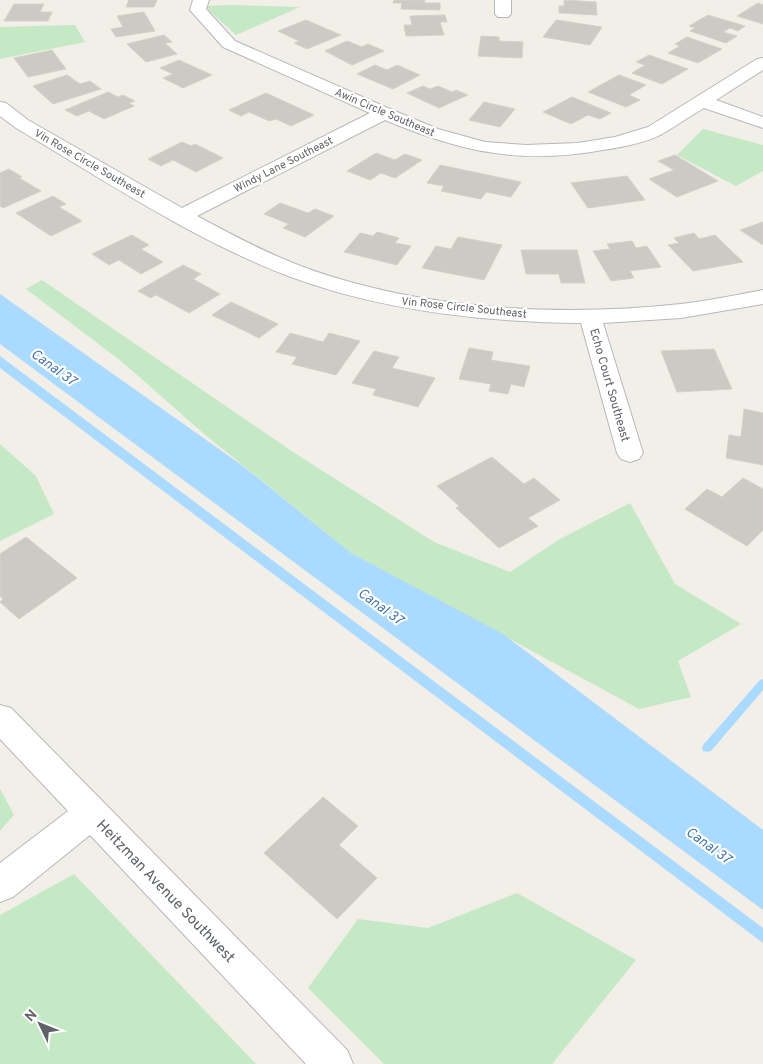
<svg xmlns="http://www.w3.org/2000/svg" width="763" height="1064" font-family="Overpass,sans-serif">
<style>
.green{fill:#c5e8c5}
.water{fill:#aadaff}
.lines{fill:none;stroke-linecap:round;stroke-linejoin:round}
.stream{fill:#aadaff;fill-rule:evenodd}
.building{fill:#cccac5;stroke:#d6d1c6}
.minor-casing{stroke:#b5b8bc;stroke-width:2}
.minor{fill:#fff;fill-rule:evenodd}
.labels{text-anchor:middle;stroke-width:4.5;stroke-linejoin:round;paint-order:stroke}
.far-street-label{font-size:11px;fill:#5f6368;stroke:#fff}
.street-label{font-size:12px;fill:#5f6368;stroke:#fff}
.water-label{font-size:14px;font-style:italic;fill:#4174aa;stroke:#fff}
.near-street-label{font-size:15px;fill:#5f6368;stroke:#fff}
</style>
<rect width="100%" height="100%" fill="#f1efe8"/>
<path class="green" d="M233,5l67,2 -64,28 -32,-29z
M75,25l10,17 -85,17v-32z
M703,129l60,16v26l-27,15 -59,-31z
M42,280l251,172 141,90 76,30 50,-33 70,-36 45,81 66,40 -63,37 13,36 -52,12 -288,-156 -148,-120 -82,-72 -95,-72z
M0,444l36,32 18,38 -54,27z
M0,789l14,26 -14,16z
M74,874l182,190h-256v-149z
M517,893l119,67 -84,104h-168l-76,-76 50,-69 70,9z"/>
<path class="water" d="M0,294l243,172 108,87 152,81 260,196v80l-763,-566z
M0,356l763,572v15l-763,-575z"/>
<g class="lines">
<path class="stream" d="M763,679v11l-52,61 -4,1 -4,-1 -1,-3 1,-3 57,-65z"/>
</g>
<path class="building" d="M129,0h28l-3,7h-28z
M394,0h31l-1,3h16v7l-39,-1 1,-6h-9z
M564,0l32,2 1,13 -38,-2v-7h5z
M758,3l5,2v19l-26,-8z
M14,4h30l-4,8h12l-4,9h-44z
M144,12l11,19 -39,6 -5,-8 12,-2 -6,-11z
M445,15l2,7h-7l4,13 -38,1 -2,-11h8l-2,-9z
M708,15l37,11 -7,5 -8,-3 -7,4 14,4 -11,7 -36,-12 5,-3 -6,-2z
M306,20l35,15 -34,14 -13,-6 5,-2 -21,-10z
M556,20l46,7 -12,18 -47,-8z
M164,35l8,7 -7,1 12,11 -31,8 -19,-18z
M481,36l18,1v4l24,1 -1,16 -44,-2z
M687,37l35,12 -24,14 -30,-10 12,-7 -5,-2z
M347,41l15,6 6,-3 16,7 -32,14 -27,-14z
M52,50l14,19 -38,8 -14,-19z
M649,55l39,14 -26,15 -30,-11 13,-8 -9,-3z
M179,60l33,15 -29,13 -20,-10 10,-4 -13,-6z
M375,65l12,5 10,-5 23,10 -27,14 -36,-15z
M67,75l13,9 10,-3 11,8 -48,15 -20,-18z
M619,75l27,10 -17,10 11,5 -14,7 -38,-15z
M423,86l7,3 8,-3 14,6 4,-2 12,5 -29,13 -32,-15z
M108,92l10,5 5,-2 12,6 -6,2 5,3 -30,13 -15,-8 -12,5 -12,-6z
M266,93l48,22 -23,11 -15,-7 -7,2 -20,-9 -8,4 -12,-6z
M572,97l39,16 -11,6 -12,-4 -17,9 -28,-12z
M484,102l31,7 -15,18 -31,-7z
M182,142l9,4 4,-2 28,14 -27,14 -23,-12 -12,6 -13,-7z
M376,153l19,7 10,-6 17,6 -27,18 -14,-5 -11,7 -23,-9z
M675,155l43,26 -41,16 -28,-18 25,-9 -16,-9z
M440,165l81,17 -10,15 -25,-5 -5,7 -40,-8 3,-5 -17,-3z
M9,169l13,8 -3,1 22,13 -38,17 -3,-2v-33z
M627,176l18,24 -57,8 -17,-25z
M53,196l13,8 -7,3 23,14 -31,15 -35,-23z
M280,203l28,10 7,-4 19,7 -29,21 -22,-9 6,-4 -25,-10z
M763,222v23l-23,-15z
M377,232l22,6 -4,5 16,3 -14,19 -53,-13 16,-19 13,3z
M694,233l5,6 16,-4 28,27 -50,9 -25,-26 11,-2 -5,-5z
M132,235l17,10 -8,4 22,13 -22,12 -22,-14 -10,5 -17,-11z
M458,237l44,8 -18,35 -62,-12 14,-22 15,3z
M632,241l4,7 11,-2 14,21 -31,4 4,7 -23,3 -18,-30 17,-2 -3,-5z
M521,250h56l8,33h-24l-2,-9h-33z
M183,265l18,9 -8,5 27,15 -31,19 -33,-18 -5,3 -13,-7z
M231,302l47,22 -19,14 -47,-23z
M290,333l33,9 6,-9 31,8 -24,34 -44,-11 5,-7 -21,-5z
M469,348l24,4 -2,8 39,6 -6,21 -13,-3 -3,10 -19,-3 2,-7 -32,-5z
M714,349l18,40 -55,3 -16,-41z
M374,351l25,6 -7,11 43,10 -17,29 -45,-12 3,-6 -24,-6z
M744,409l19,4v52l-37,-7 3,-23 12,2z
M492,457l32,27 10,-6 26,22 -32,18 10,8 -39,22 -43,-40 3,-2 -22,-20z
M743,478l20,11v41l-16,16 -62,-37 22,-20 15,8z
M26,537l51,41 -58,41 -19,-17 3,-3 -3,-3v-42z
M323,797l35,29 -19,19 38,33 -40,41 -73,-66z"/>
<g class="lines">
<defs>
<path id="minor" d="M193,0h16l-3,9 29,32 155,68 48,20 47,13 41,3 52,-2 37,-6 33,-10 109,-68 6,-1v12l-47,30 47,17v11l-59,-20c-14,8 -28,18 -42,26 -17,9 -40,13 -59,16 -83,15 -142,2 -218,-30l-188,96c35,19 71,38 109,52 116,42 253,49 375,36 27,-3 55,-9 82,-14v14l-82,14 -78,5 40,130 -4,6 -9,3 -9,-3 -4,-6 -36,-130c-98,-1 -198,-12 -290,-46 -94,-35 -189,-98 -275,-149l-16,-12v-14l6,1 22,17 154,88 188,-95 -147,-66 -33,-37z
M495,0h16v14l-3,3h-10l-3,-3z
M0,705l11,3 336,342 6,14h-47l-216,-229 -77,62 -13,5v-39l68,-52 -68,-72z"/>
</defs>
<use href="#minor" class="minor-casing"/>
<use href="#minor" class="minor"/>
</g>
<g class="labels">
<g class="far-street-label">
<text transform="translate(385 112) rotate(23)" y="4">Awin Circle Southeast</text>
<text transform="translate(90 163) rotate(30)" y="4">Vin Rose Circle Southeast</text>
<text transform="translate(283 164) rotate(-27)" y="4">Windy Lane Southeast</text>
<text transform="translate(464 307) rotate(6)" y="4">Vin Rose Circle Southeast</text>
</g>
<g class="street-label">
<text transform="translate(610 385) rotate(74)" y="4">Echo Court Southeast</text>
</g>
<g class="water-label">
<text transform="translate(54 367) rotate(36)" y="5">Canal 37</text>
<text transform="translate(381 606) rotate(36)" y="5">Canal 37</text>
<text transform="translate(709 845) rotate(36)" y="5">Canal 37</text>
</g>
<g class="near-street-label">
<text transform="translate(166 891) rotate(46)" y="5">Heitzman Avenue Southwest</text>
</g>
</g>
<g transform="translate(40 1024) rotate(313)" stroke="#ffffff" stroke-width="4" paint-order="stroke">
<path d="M0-4L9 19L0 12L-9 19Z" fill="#5f6368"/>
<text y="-8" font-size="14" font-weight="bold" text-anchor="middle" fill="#5f6368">N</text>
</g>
</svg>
